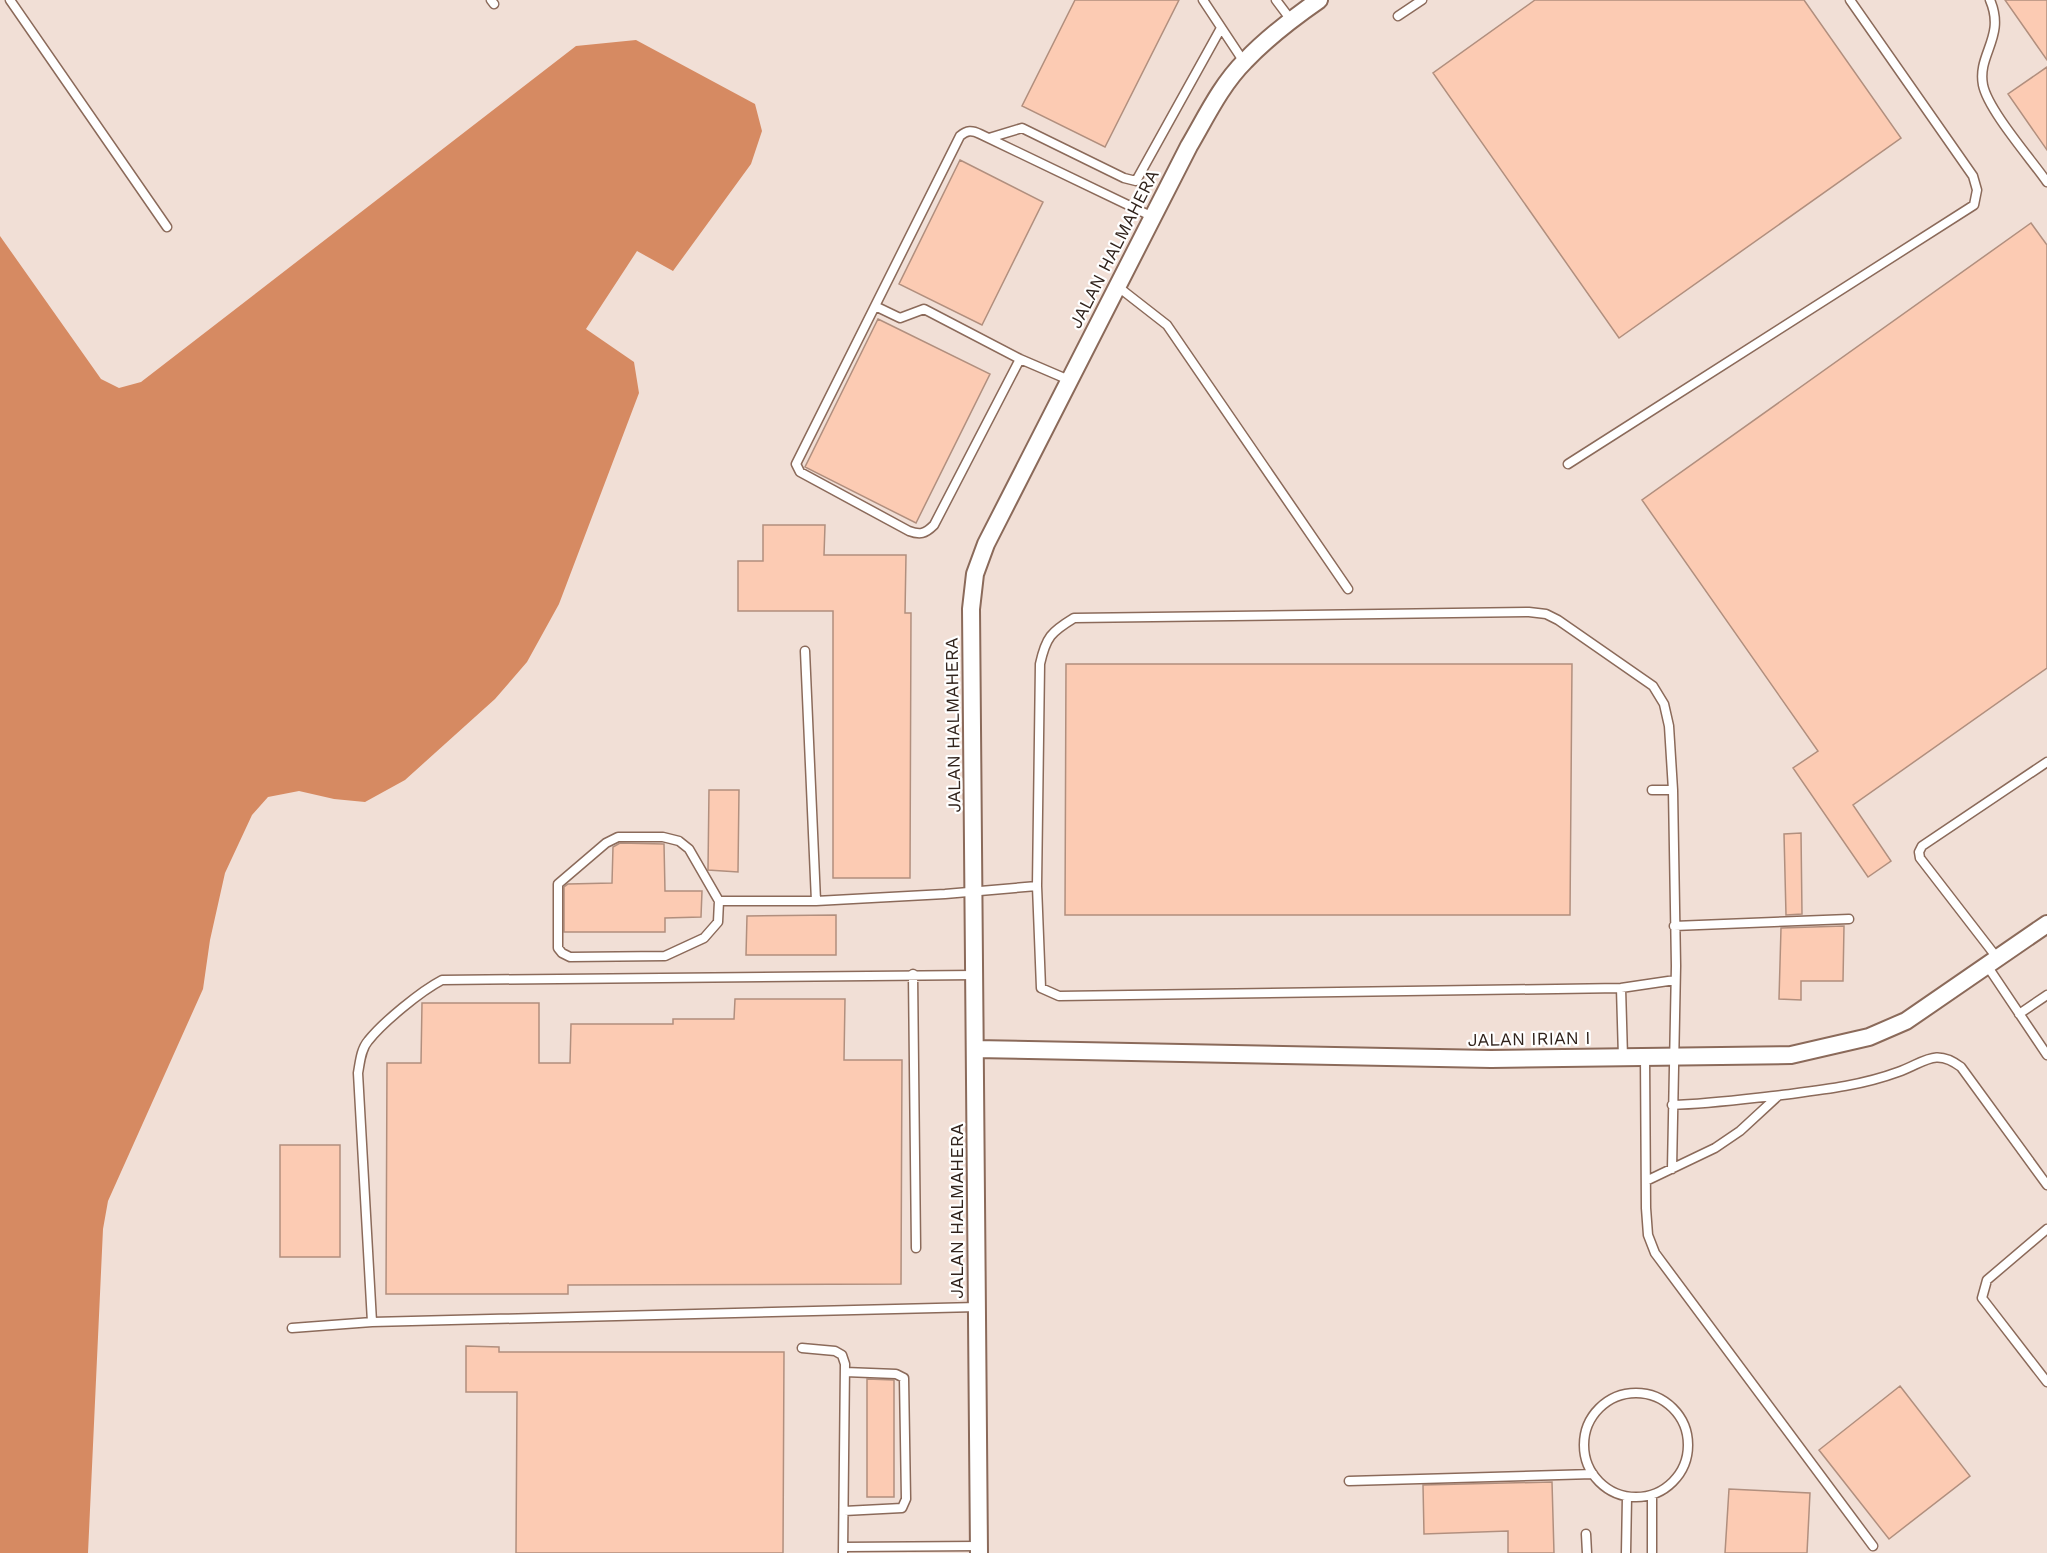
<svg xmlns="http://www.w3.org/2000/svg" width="2047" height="1553" font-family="'Work Sans',sans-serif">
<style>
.built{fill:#f1dfd6}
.water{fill:#d68a62}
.building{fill:#fccbb3;stroke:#b18f7e;stroke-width:1.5}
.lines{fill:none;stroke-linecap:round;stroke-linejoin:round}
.service-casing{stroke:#8b6a5a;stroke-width:11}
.minor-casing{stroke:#8b6a5a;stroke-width:20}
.service{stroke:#fff;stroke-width:8}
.minor{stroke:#fff;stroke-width:16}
.labels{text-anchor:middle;stroke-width:4.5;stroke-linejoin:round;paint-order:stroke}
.street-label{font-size:18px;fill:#31231c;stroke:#fff}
</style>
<rect width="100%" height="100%" fill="#feefe7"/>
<path class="built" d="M0,0h2047v1553h-2047z"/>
<path class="water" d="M636,40l119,64 7,27 -11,33 -78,107 -36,-20 -51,78 48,33 5,31 -80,211 -32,58 -32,37 -90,81 -40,22 -31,-3 -35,-8 -31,6 -16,18 -27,58 -15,67 -7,49 -95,212 -5,28 -15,324h-88v-1317l101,143 18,9 22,-6 435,-336z"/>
<path class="building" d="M1075,0h104l-74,147 -83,-41z
M1535,0h269l97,138 -282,200 -186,-265z
M2005,0h42v60z
M2047,67v83l-39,-56z
M960,160l83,42 -61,123 -83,-41z
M2031,223l16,22v423l-194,137 38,56 -23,16 -75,-109 25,-17 -176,-251z
M878,319l112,55 -74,149 -111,-56z
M763,525h62l-1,30h82l-1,58h6l-1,265h-77v-267h-95v-50h25z
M1066,664h506l-2,251h-505z
M709,790h30l-1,82 -30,-2z
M1801,833l1,81 -16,1 -2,-81z
M620,843l44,1 1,47h37l-1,26 -36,1v14h-101v-45l4,-3 44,-1 1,-36z
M836,915v40h-90l1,-39z
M1844,926l-1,55h-42v19l-22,-1 2,-71z
M735,999h110l-1,61h58l-1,224 -333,1v9h-182l1,-231h34l1,-60h117v60h31l1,-39h102v-5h61z
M280,1145h60v112h-60z
M466,1346l33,1v5h285l-1,201h-267l1,-161h-51z
M867,1379l27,1v117h-27z
M1900,1386l70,90 -81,63 -70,-89z
M1552,1482l2,71h-46v-22l-84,3 -1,-49z
M1729,1489l81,4 -3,60h-82z"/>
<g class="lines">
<defs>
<path id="service" d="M10,0l157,227
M491,0l3,4
M1203,0l41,62
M1276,0l15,20
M1990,0c16,37 -13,54 -7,85 5,25 48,74 64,97
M1398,16l24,-16
M989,138l33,-10 102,50 12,3 85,-153
M1117,286l50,39 181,264
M875,306l25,12 24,-9 96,50 49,21
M1020,359l-86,166c-9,9 -14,10 -25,6l-109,-59 -4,-8 164,-328c7,-6 12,-6 20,-2l173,83
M1568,464l406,-259 3,-15 -4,-14 -123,-176
M805,651l11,250 129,-7 92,-8
M1652,790h21
M618,837h45l16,4 10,8 30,52 -1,21 -14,16 -39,18 -95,1 -8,-4 -4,-5v-64l48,-41z
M719,901h97
M1674,926l175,-7
M1998,959l-78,-101 -1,-6 3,-6 125,-84
M1988,967l59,88
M913,974l3,274
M1621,988l2,69
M2019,1014l28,-19
M1645,1056l1,152 2,27 7,18 218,293
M1672,1105c37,-1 73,-6 110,-10 39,-5 78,-9 116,-23 26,-9 37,-25 63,-5l86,118
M1672,1169l4,-203 -3,-176 -4,-64 -5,-22 -11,-18 -95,-66 -12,-6 -17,-2 -455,6c-23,14 -28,19 -34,46l-3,222 4,102 18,8 562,-8 54,-8
M1646,1181l69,-33 25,-17 38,-35
M2047,1229l-60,51 -5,18 65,84
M372,1322l-14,-249c2,-11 3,-24 10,-32 15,-19 53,-50 74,-61l534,-5
M292,1328l80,-6 605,-15
M802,1348l33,3 7,4 3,9 -2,189
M1584 1445a52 52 0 1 1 104 0a52 52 0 1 1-104 0Z
M1349,1481l244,-7
M1652,1495v58
M844,1511l58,-3 4,-9 -2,-121 -8,-4 -51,-2
M1586,1534l1,19
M843,1547l136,-1
M1626,1553l1,-56"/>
<path id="minor" d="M975,1049l516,10 300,-4 78,-18 37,-16 141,-97
M979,1553l-8,-944 4,-35 11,-30 203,-398c17,-29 32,-61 56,-85 22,-23 48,-43 74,-61"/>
</defs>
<use href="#service" class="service-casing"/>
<use href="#minor" class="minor-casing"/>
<use href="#service" class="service"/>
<use href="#minor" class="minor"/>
</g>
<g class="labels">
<g class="street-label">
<text transform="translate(1114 249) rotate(-63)" y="6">JALAN HALMAHERA</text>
<text transform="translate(953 725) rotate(-91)" y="6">JALAN HALMAHERA</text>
<text transform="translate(1529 1039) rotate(-1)" y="6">JALAN IRIAN I</text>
<text transform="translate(957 1211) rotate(-90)" y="6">JALAN HALMAHERA</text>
</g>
</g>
</svg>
